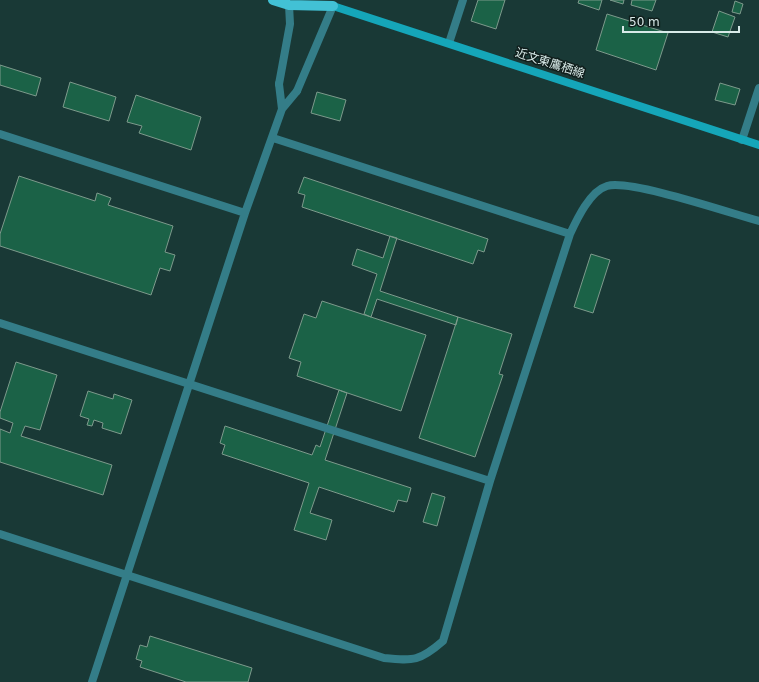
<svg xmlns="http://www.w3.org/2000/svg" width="759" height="682" font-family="'DejaVu Sans','Noto Sans JP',sans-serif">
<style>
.building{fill:#1b6247;stroke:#7d9a8c}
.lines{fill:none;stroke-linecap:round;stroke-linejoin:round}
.lane{stroke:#347d88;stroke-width:8}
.street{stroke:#347d88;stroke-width:8}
.secondary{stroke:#15a6b9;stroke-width:8}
.primary{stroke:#42c1d5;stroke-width:10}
.labels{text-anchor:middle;stroke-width:3;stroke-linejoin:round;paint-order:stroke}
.street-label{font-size:12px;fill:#d8eae8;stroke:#101e1c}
</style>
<rect width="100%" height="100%" fill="#193936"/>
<path class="building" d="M478,0h27l-9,29 -25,-8z
M579,0h23l-3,10 -21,-7z
M610,0h14l-1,4z
M632,0h24l-4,11 -21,-6z
M735,1l8,3 -3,10 -8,-2z
M719,11l16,6 -7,20 -16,-5z
M607,14l61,19 -12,37 -60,-20z
M0,65l41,13 -5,18 -36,-11z
M70,82l46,15 -7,24 -46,-14z
M720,83l20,6 -5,16 -20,-5z
M317,92l29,8 -6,21 -29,-8z
M136,95l65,22 -10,33 -52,-17 3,-7 -15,-4z
M19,176l76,25 2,-8 14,5 -3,7 65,21 -8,26 10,3 -5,16 -10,-3 -9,27 -151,-49v-12z
M304,177l184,62 -4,13 -6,-2 -5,14 -171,-57 3,-12 -7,-2z
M390,236l7,2 -17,53 78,26 -2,8 -79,-26 -6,18 -7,-3 13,-40 -25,-9 5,-16 26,9z
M591,254l19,6 -17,53 -19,-6z
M322,301l104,34 -25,76 -104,-35 4,-14 -12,-4 15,-44 12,4z
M458,317l54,17 -13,40 4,1 -28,82 -56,-19z
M16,362l41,13 -17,55 -15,-4 -4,10 91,29 -9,30 -103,-33v-33l10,4 3,-10 -13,-5v-6z
M339,390l8,3 -22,67 86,28 -4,14 -9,-2 -4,12 -75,-25 -9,26 22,7 -6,20 -32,-10 15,-47 -87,-29 3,-9 -5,-2 5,-17 87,29 4,-10 4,2z
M88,391l25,8 1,-5 18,6 -11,34 -19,-6 1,-5 -9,-3 -2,6 -5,-1 2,-6 -9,-3z
M432,493l13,4 -8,29 -14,-4z
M150,636l102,32 -4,14h-62l-46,-15 2,-6 -6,-2 4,-14 7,2z"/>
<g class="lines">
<path class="lane" d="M279,84l3,25 15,-18
M0,134l245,79
M273,138l297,96
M0,323l490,158
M0,534l384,124c30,3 36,3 59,-17l47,-160 80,-247c7,-15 20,-43 37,-48 23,-7 123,27 152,35
M92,682l153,-469 37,-104"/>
<path class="street" d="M449,43l14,-43
M279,84l11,-60 -1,-19
M297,91l36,-85
M742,140l17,-52"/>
<path class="secondary" d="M333,6l426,139"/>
<path class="primary" d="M273,0l16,5 44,1"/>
</g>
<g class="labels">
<g class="street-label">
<text transform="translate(550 63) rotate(18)" y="4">近文東鷹栖線</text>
</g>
</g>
<path d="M623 26v6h116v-6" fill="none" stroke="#d8eae8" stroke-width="2"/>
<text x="629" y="26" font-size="12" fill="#d8eae8" stroke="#101e1c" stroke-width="3" paint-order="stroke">50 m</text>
</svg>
